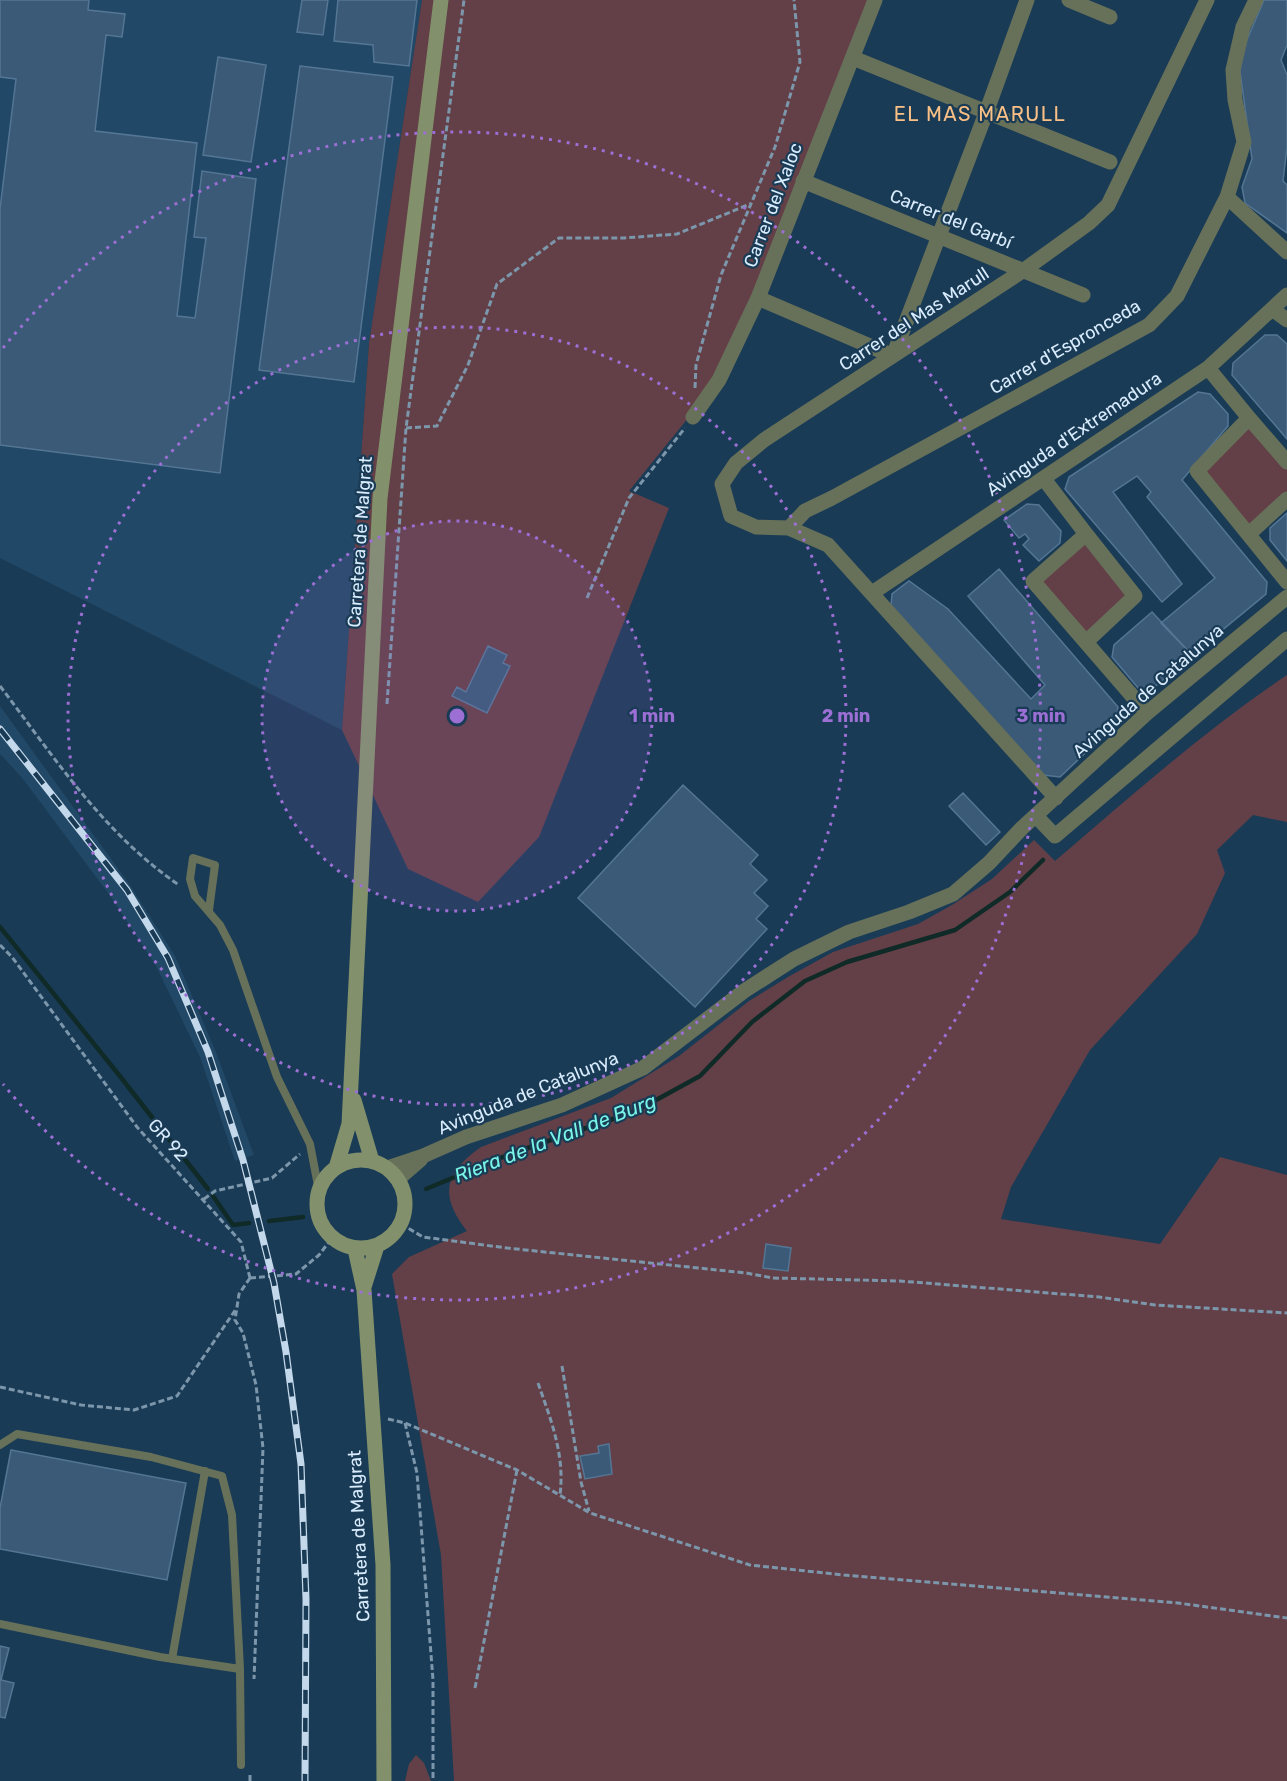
<svg xmlns="http://www.w3.org/2000/svg" width="1287" height="1781" font-family="Rubik,sans-serif">
<style>
.built{fill:#214866}
.green{fill:#634047}
.lines{fill:none;stroke-linecap:round;stroke-linejoin:round}
.stream{stroke:#0f2a27;stroke-width:4.5}
.building{fill:#3a5a77;stroke:#547694;stroke-width:1.5}
.path{stroke:#7c96ab;stroke-width:3;stroke-dasharray:6 3;stroke-linecap:butt}
.lane{stroke:#67715a;stroke-width:8}
.street{stroke:#67715a;stroke-width:15}
.secondary{stroke:#82916b;stroke-width:15}
.rail-casing{stroke:#c3d8ea;stroke-width:7}
.rail{stroke:#1a3b55;stroke-width:4.5;stroke-dasharray:14;stroke-linecap:butt}
.ring{fill:none;stroke:#9c6fd5;stroke-width:3;stroke-dasharray:3 6}
.labels{text-anchor:middle;stroke-width:4.5;stroke-linejoin:round;paint-order:stroke}
.street-label{font-size:18px;fill:#d9ecfd;stroke:#1a3b55}
.neighbourhood-label{font-size:20px;letter-spacing:1.5px;fill:#fac086;stroke:#1a3b55}
.water-label{font-size:20px;font-style:italic;fill:#79f5e7;stroke:#1a3b55}
.centre{fill:#9c6fd5;stroke:#1a3b55;stroke-width:3}
.ring-label{font-size:18px;text-anchor:middle;font-weight:bold;fill:#9c6fd5;stroke:#1a3b55;stroke-width:4.5;stroke-linejoin:round;paint-order:stroke}
</style>
<rect width="100%" height="100%" fill="#1a3b55"/>
<path class="built" d="M0,0h422l-53,343 -27,387 -342,-172z
M0,706l130,179 45,71 41,96 38,103 -19,6 -35,-104 -44,-91 -45,-69 -88,-118 -23,-25z"/>
<path class="green" d="M422,0h453l-156,380 -90,111 40,17 -130,329 -61,65 -70,-33 -66,-139 27,-387z
M1249,418l38,44v37l-38,35 -52,-63z
M1086,534l51,60 -51,48 -49,-65z
M1287,675v147l-34,-7 -36,35 8,23 -28,61 -107,116 -79,137 -10,32 159,25 60,-87 67,18v606h-833l-13,-226 -49,-281 17,-17 58,-26c-28,-36 -23,-58 14,-84l130,-49 68,-42 70,-55 39,-24 45,-25 85,-28 34,-19 40,-26 42,-39 21,21c75,-64 150,-131 232,-186z
M416,1755l8,8 7,18h-26l4,-17z"/>
<g class="lines">
<path class="stream" d="M0,927l119,148 89,114
M426,1189l84,-35 126,-43 64,-35 52,-54 53,-41 42,-19 108,-32 55,-38 33,-32
M213,1196l20,29 16,-2
M269,1221l34,-4"/>
</g>
<path class="building" d="M0,0h89l-1,10 37,4 -3,23 -16,-2 -11,96 102,12 -20,173 18,2 11,-80 -12,-1 8,-66 54,8 -36,294 -220,-28v-236l16,-130 -16,-2z
M302,0h26l-5,35 -26,-3z
M338,0h79l-8,66 -35,-4 -1,-17 -39,-4z
M1264,0h23v45l-6,15 6,15v72l-4,34 4,4v48l-42,-30 -3,-16 10,-28 -12,-88 3,-22z
M218,57l48,8 -15,97 -48,-7z
M300,66l93,11 -39,305 -95,-12z
M1265,335h12l10,9v95l-55,-64 1,-12z
M1198,392l12,2 18,20v12l-46,54 85,102 -1,12 -74,61 -31,-32 54,-45 -68,-81 4,-5 -14,-16 -24,16 69,92 -20,18 -97,-113 4,-12z
M1027,504l12,1 22,26 -1,12 -21,18 -16,-16 6,-6 -4,-5 -6,4 -15,-18z
M1287,513v48l-17,-21v-12z
M999,569l119,138 -2,17 -56,53 -17,-2 -152,-169 1,-12 17,-13 39,28 83,90 14,-14 -77,-89z
M1152,612l40,43 -41,35 -12,-1 -27,-32 2,-12z
M488,646l19,9 -4,8 7,3 -23,47 -35,-17 5,-9 9,5z
M683,785l75,70 -8,9 17,16 -13,13 14,13 -12,13 11,10 -72,78 -117,-109z
M963,793l37,39 -14,13 -37,-39z
M766,1244l25,4 -3,23 -25,-3z
M609,1444l3,30 -27,5 -5,-23 19,-3 -1,-7z
M11,1450l175,33 -19,97 -167,-31v-41z
M0,1646l9,2 -8,32 13,3 -9,35 -5,-1z"/>
<g class="lines">
<path class="path" d="M695,388l1,-23 25,-90 54,-128 25,-85 -6,-62
M406,428l31,-2 31,-61 29,-81 62,-46h65l53,-4 73,-30
M587,598l42,-100 56,-70
M0,686c54,71 104,148 179,199
M387,704l19,-276 58,-428
M0,945l12,12 125,170 104,115 9,36
M204,1199l11,-8 57,-13 28,-24
M401,1224l22,13 84,11 239,25 27,5 127,3 199,16 56,8 132,8
M250,1278l-11,16 -4,26 8,13 13,52 7,63 -9,231
M250,1278l46,-4 23,-19 13,-17
M562,1366l19,116 8,29
M538,1383c13,37 27,72 22,112
M0,1387l81,18 53,5 43,-14 59,-87
M388,1419l17,4 112,47 73,43 160,52 94,10 334,28 109,15
M405,1423l12,50 16,207v101
M475,1688l42,-218
M250,1781v-9"/>
<path class="lane" d="M209,910l6,-45 -22,-7 -3,21 5,17 25,29 13,25 44,127 33,67 9,47
M0,1445l17,-11 134,23 71,19 10,39 8,154 1,96
M0,1624l160,33 80,12
M172,1659l33,-188"/>
<path class="street" d="M1069,0l41,17
M853,58l257,104
M803,181l280,114
M1227,197l60,55
M758,298l135,58 93,-243 41,-113
M1272,309l15,11
M1208,368l41,50 -52,53 90,111
M693,417l26,-37 39,-82 117,-298
M1249,418l38,44
M1044,479l42,55 -53,47 114,132
M789,528l16,-17 27,-13 317,-173 28,-29 50,-99 17,-55 -9,-42 -2,-30 10,-43 13,-27
M1249,534l38,-35
M872,593l336,-225 79,-73
M1086,642l49,-46 -49,-62
M1056,798l-228,-253 -39,-17 -33,-1 -25,-11 -9,-32 14,-21 28,-23 260,-170 65,-47 19,-18 99,-205
M1036,816l19,20 232,-197
M387,1168l36,-12 43,-19 96,-32 81,-37 101,-77 50,-32 55,-27 60,-20 44,-18 36,-31 33,-35 125,-115 140,-116
M398,1179l23,-20"/>
<path class="secondary" d="M354,1100l18,61
M317 1204a44 44 0 1 1 88 0a44 44 0 1 1-88 0Z
M336,1168l13,-44 31,-626 61,-498
M355,1249l9,41 19,275 1,216
M364,1287l13,-41"/>
<defs>
<path id="rail" d="M0,729l127,161 41,68 40,94 35,108 31,123 12,69 15,112 5,135 -1,182"/>
</defs>
<use href="#rail" class="rail-casing"/>
<use href="#rail" class="rail"/>
</g>
<circle cx="457" cy="716" r="195" fill="#9c6fd5" fill-opacity=".12"/>
<g class="ring">
<circle cx="457" cy="716" r="195"/>
<circle cx="457" cy="716" r="389"/>
<path d="M3 348A584 584 0 1 1 3 1084"/>
</g>
<g class="labels">
<g class="street-label">
<text transform="translate(773 205) rotate(-69)" y="6">Carrer del Xaloc</text>
<text transform="translate(951 219) rotate(22)" y="6">Carrer del Garbí</text>
<text transform="translate(914 319) rotate(-33)" y="6">Carrer del Mas Marull</text>
<text transform="translate(1065 347) rotate(-30)" y="6">Carrer d'Espronceda</text>
<text transform="translate(1074 434) rotate(-34)" y="6">Avinguda d'Extremadura</text>
<text transform="translate(360 542) rotate(-86)" y="6">Carretera de Malgrat</text>
<text transform="translate(1148 691) rotate(-41)" y="6">Avinguda de Catalunya</text>
<text transform="translate(528 1093) rotate(-22)" y="6">Avinguda de Catalunya</text>
<text transform="translate(168 1140) rotate(48)" y="6">GR 92</text>
<text transform="translate(359 1536) rotate(-93)" y="6">Carretera de Malgrat</text>
</g>
<g class="neighbourhood-label">
<text x="980" y="121">EL MAS MARULL</text>
</g>
<g class="water-label">
<text transform="translate(555 1138) rotate(-21)" y="7">Riera de la Vall de Burg</text>
</g>
</g>
<circle cx="457" cy="716" r="9" class="centre"/>
<g class="ring-label">
<text x="652" y="722">1 min</text>
<text x="846" y="722">2 min</text>
<text x="1041" y="722">3 min</text>
</g>
</svg>
